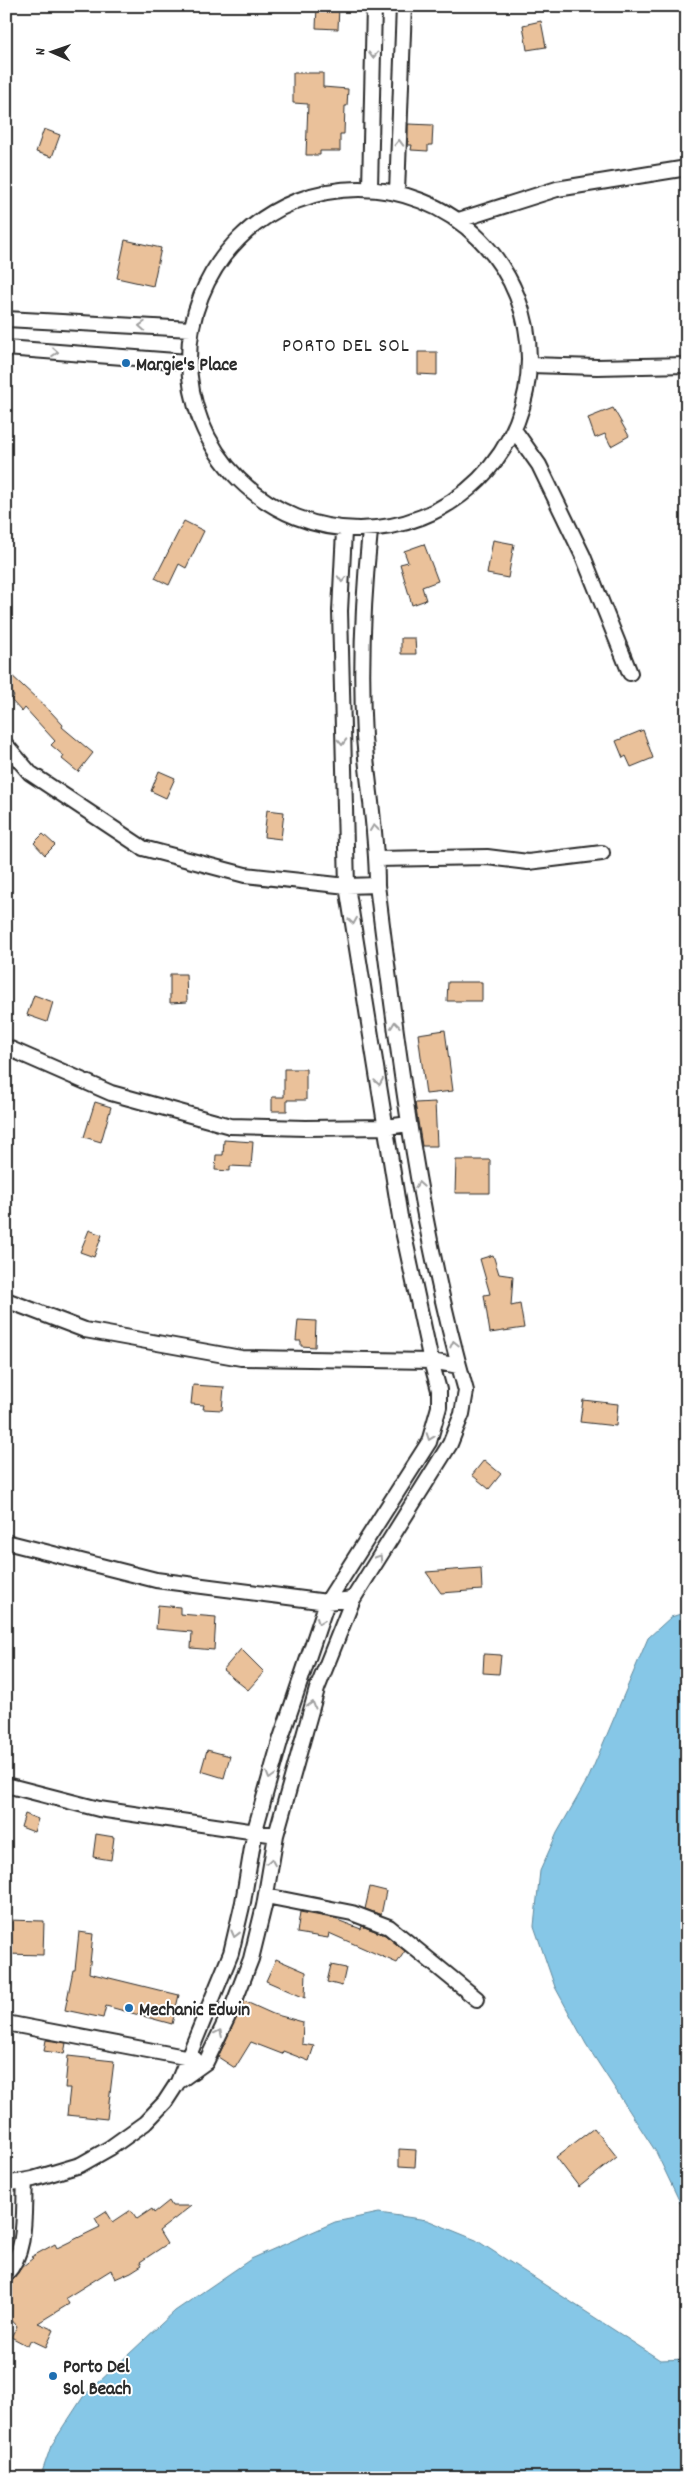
<svg xmlns="http://www.w3.org/2000/svg" width="693" height="2484" font-family="Dekko,sans-serif">
<style>
.water{fill:#86c7e7;stroke:#62899c}
.building{fill:#eac19a;stroke:#2b2b2b}
.lines{fill:none;stroke-linecap:round;stroke-linejoin:round}
.minor-casing{stroke:#2b2b2b;stroke-width:18}
.minor{stroke:#fff;stroke-width:14}
.oneway{stroke:#a0a0a0}
.poi-dot{fill:#1f6fb2;stroke:#fff;stroke-width:2}
.labels{text-anchor:middle;stroke-width:4;stroke-linejoin:round;paint-order:stroke}
.poi-label{font-size:19px;font-weight:bold;fill:#2b2b2b;stroke:#fff;text-anchor:start}
.neighbourhood-label{font-size:20px;letter-spacing:1px;fill:#2b2b2b;stroke:#fff}
</style>
<rect width="100%" height="100%" fill="#fff"/>
<filter id="ink" filterUnits="userSpaceOnUse"><feTurbulence type="fractalNoise" baseFrequency=".02" numOctaves="2"/><feDisplacementMap in="SourceGraphic" scale="10" xChannelSelector="R" yChannelSelector="G"/><feConvolveMatrix kernelMatrix="1 2 1 2 8 2 1 2 1" color-interpolation-filters="sRGB"/></filter>
<g filter="url(#ink)">
<path class="water" d="M687,1612v605l-31,-65 -70,-108 -31,-57 -21,-61 6,-55 17,-38 32,-56 59,-139 23,-21z
M379,2213l48,7 49,20 184,120 27,-1v119h-647l11,-32 32,-49 92,-86 76,-52 84,-37z"/>
<path class="building" d="M317,6h22l-1,23 -22,-1z
M541,21l5,26 -19,3 -4,-25z
M293,73h30v14l25,2 -1,17h-2l-1,28h-4v17h-20v4h-14l2,-51 -15,-1z
M408,124l25,1 -1,20h-4v6l-17,-1 1,-5h-4z
M44,129l16,6 -8,22 -16,-5z
M125,240l36,8 -8,38 -36,-8z
M418,352h19v23l-19,-1z
M613,408l16,28 -18,10 -6,-12 -10,4 -7,-20z
M184,521l20,10 -18,37 -7,-4 -10,21 -14,-7z
M493,540l21,4 -6,34 -21,-4z
M424,544l14,37 -16,6 4,13 -14,5 -12,-41 8,-2 -4,-11z
M401,638h14l1,16h-15z
M9,673l42,39 12,13 -1,2 31,26 -15,19 -16,-13 2,-3 -13,-11 4,-4 -30,-33 -3,4 -11,-12 3,-4 -8,-9v-12z
M643,730l10,28 -22,9 -5,-11 -3,2 -7,-17z
M159,771l16,7 -9,20 -15,-7z
M267,810l17,2 -3,27 -17,-2z
M43,834l12,11 -10,10 -11,-12z
M170,974h16l1,28 -17,1z
M448,982h34v19h-35z
M34,995l19,7 -6,20 -20,-7z
M445,1030l8,61 -27,3 -8,-60z
M284,1069h22v31h-19v11h-15v-14h12z
M95,1102l16,5 -10,35 -17,-5z
M435,1102l2,44h-15l-7,-43z
M224,1140l29,2 -2,25 -21,-1v5l-15,-1 1,-15h7z
M456,1160h34v33h-35z
M89,1230l13,5 -8,22 -14,-5z
M493,1255l6,19 14,2 -2,30 9,-2 4,24 -34,5 -6,-38 6,-1 -10,-35z
M298,1320l18,1 -1,26 -14,-1v-5h-5z
M193,1385l31,2 -2,23 -19,-1 1,-4 -13,-1z
M583,1400l35,4 -2,22 -36,-4z
M484,1460l17,14 -12,15 -17,-14z
M481,1568l1,22 -41,3 -15,-21z
M158,1605l22,2v7l36,3 -2,33 -23,-2 1,-16 -36,-3z
M241,1649l23,23 -16,18 -25,-20z
M484,1654l17,1 -2,19 -16,-1z
M207,1750l23,6 -6,22 -23,-7z
M25,1814l13,5 -4,13 -13,-5z
M96,1834l18,3 -3,23 -18,-3z
M370,1887l16,4 -5,24 -16,-6z
M300,1912l32,6 29,11 1,-3 23,9 20,16 -8,12 -68,-30 -1,5 -31,-5z
M6,1920l38,1 -1,34 -37,-1z
M79,1932l14,2 -4,39 90,22 -7,29 -66,-18 -3,12 -38,-8 8,-40h2z
M276,1959l30,13 -1,26 -39,-17z
M331,1965l15,3 -4,18 -15,-4z
M244,2001l29,13 30,8 -1,22 12,2 -5,15 -26,-10 -1,3 -31,-12 -16,26 -17,-11z
M46,2040l20,3 -2,11 -20,-3z
M68,2056l46,5 -7,58 -40,-4 3,-27h-5z
M594,2128l23,29 -38,30 -23,-30z
M399,2149l17,1 -1,17 -16,-1z
M169,2201l3,5h19l-32,25 8,13 -27,18 2,3 -11,7 -16,7 -4,-9 -45,28 3,6 -31,19 16,7 -8,17 -15,-7 -3,6 -17,-9 6,-11 -11,-12v-31l7,-4 9,-12 11,-9 -2,-1 24,-13 2,4 43,-21 -5,-9 11,-7 7,11 18,-12 6,9 15,-10 2,4z"/>
<g class="lines">
<defs>
<path id="minor" d="M370,188l4,-182
M189 359a170 170 0 1 1 340 0a170 170 0 1 1-340 0Z
M397,192l7,-186
M459,220l98,-31 130,-21
M6,319l185,10
M6,348l182,14
M530,365l67,2 90,-2
M515,431l24,34 44,91 47,117
M6,745l24,28 113,75 102,27 102,11 30,-1
M377,859l110,-2 41,5 74,-9
M6,1047l105,46 119,33 76,2 80,-1 23,-3
M6,1300l79,30 156,28 190,3 28,5
M6,1542l150,38 171,22 26,-3
M6,1785l93,24 177,26
M266,1896l86,17 37,14 88,72
M6,2023l189,36
M178,2082l28,-20 26,-54 19,-49 13,-53 12,-71 41,-146 36,-90 97,-155 12,-30 4,-23c-47,-165 -68,-336 -89,-506 0,-50 -9,-99 -13,-148 -4,-69 -1,-138 6,-206
M6,2184l27,-5 47,-14 30,-17 35,-25 20,-21 13,-20 53,-129 12,-51 12,-72 26,-92 46,-136 102,-160 10,-35v-17l-8,-29 -31,-144 -53,-331 -7,-275 4,-80
M6,2274c22,-22 17,-64 19,-93"/>
</defs>
<use href="#minor" class="minor-casing"/>
<use href="#minor" class="minor"/>
</g>
<defs><path id="oneway-chevron" d="M-2-3.5L2.5 0L-2 3.5" fill="none" stroke-width="1.6" stroke-linecap="round" stroke-linejoin="round" transform="scale(1.25)"/></defs>
<g class="oneway">
<use href="#oneway-chevron" transform="translate(373 55) rotate(91)"/>
<use href="#oneway-chevron" transform="translate(399 143) rotate(-88)"/>
<use href="#oneway-chevron" transform="translate(142 326) rotate(-177)"/>
<use href="#oneway-chevron" transform="translate(55 352) rotate(4)"/>
<use href="#oneway-chevron" transform="translate(342 579) rotate(93)"/>
<use href="#oneway-chevron" transform="translate(342 742) rotate(88)"/>
<use href="#oneway-chevron" transform="translate(374 828) rotate(-96)"/>
<use href="#oneway-chevron" transform="translate(353 921) rotate(81)"/>
<use href="#oneway-chevron" transform="translate(395 1025) rotate(-97)"/>
<use href="#oneway-chevron" transform="translate(379 1082) rotate(81)"/>
<use href="#oneway-chevron" transform="translate(419 1185) rotate(-100)"/>
<use href="#oneway-chevron" transform="translate(454 1344) rotate(-103)"/>
<use href="#oneway-chevron" transform="translate(430 1437) rotate(109)"/>
<use href="#oneway-chevron" transform="translate(379 1558) rotate(-57)"/>
<use href="#oneway-chevron" transform="translate(320 1621) rotate(110)"/>
<use href="#oneway-chevron" transform="translate(312 1705) rotate(-74)"/>
<use href="#oneway-chevron" transform="translate(270 1776) rotate(106)"/>
<use href="#oneway-chevron" transform="translate(271 1862) rotate(-81)"/>
<use href="#oneway-chevron" transform="translate(235 1934) rotate(104)"/>
<use href="#oneway-chevron" transform="translate(219 2033) rotate(-64)"/>
</g>
</g>
<g class="poi-dot">
<circle cx="126" cy="363" r="5"/>
<circle cx="129" cy="2008" r="5"/>
<circle cx="53" cy="2376" r="5"/>
</g>
<g class="labels">
<g class="poi-label">
<text x="136" y="370">Margie's Place</text>
<text x="139" y="2015">Mechanic Edwin</text>
<text x="63" y="2372">Porto Del<tspan x="63" dy="22">Sol Beach</tspan></text>
</g>
<g class="neighbourhood-label">
<text x="346" y="351">PORTO DEL SOL</text>
</g>
</g>
<rect width="693" height="2484" fill="none" stroke="#fff" stroke-width="25"/>
<rect x="12" y="12" width="668" height="2459" fill="none" stroke="#2b2b2b" stroke-width="2" filter="url(#ink)"/>
<g transform="translate(52 52) rotate(272)" stroke="#ffffff" stroke-width="4" paint-order="stroke">
<path d="M0-4L9 19L0 12L-9 19Z" fill="#2b2b2b"/>
<text y="-8" font-size="14" font-weight="bold" text-anchor="middle" fill="#2b2b2b">N</text>
</g>
</svg>
